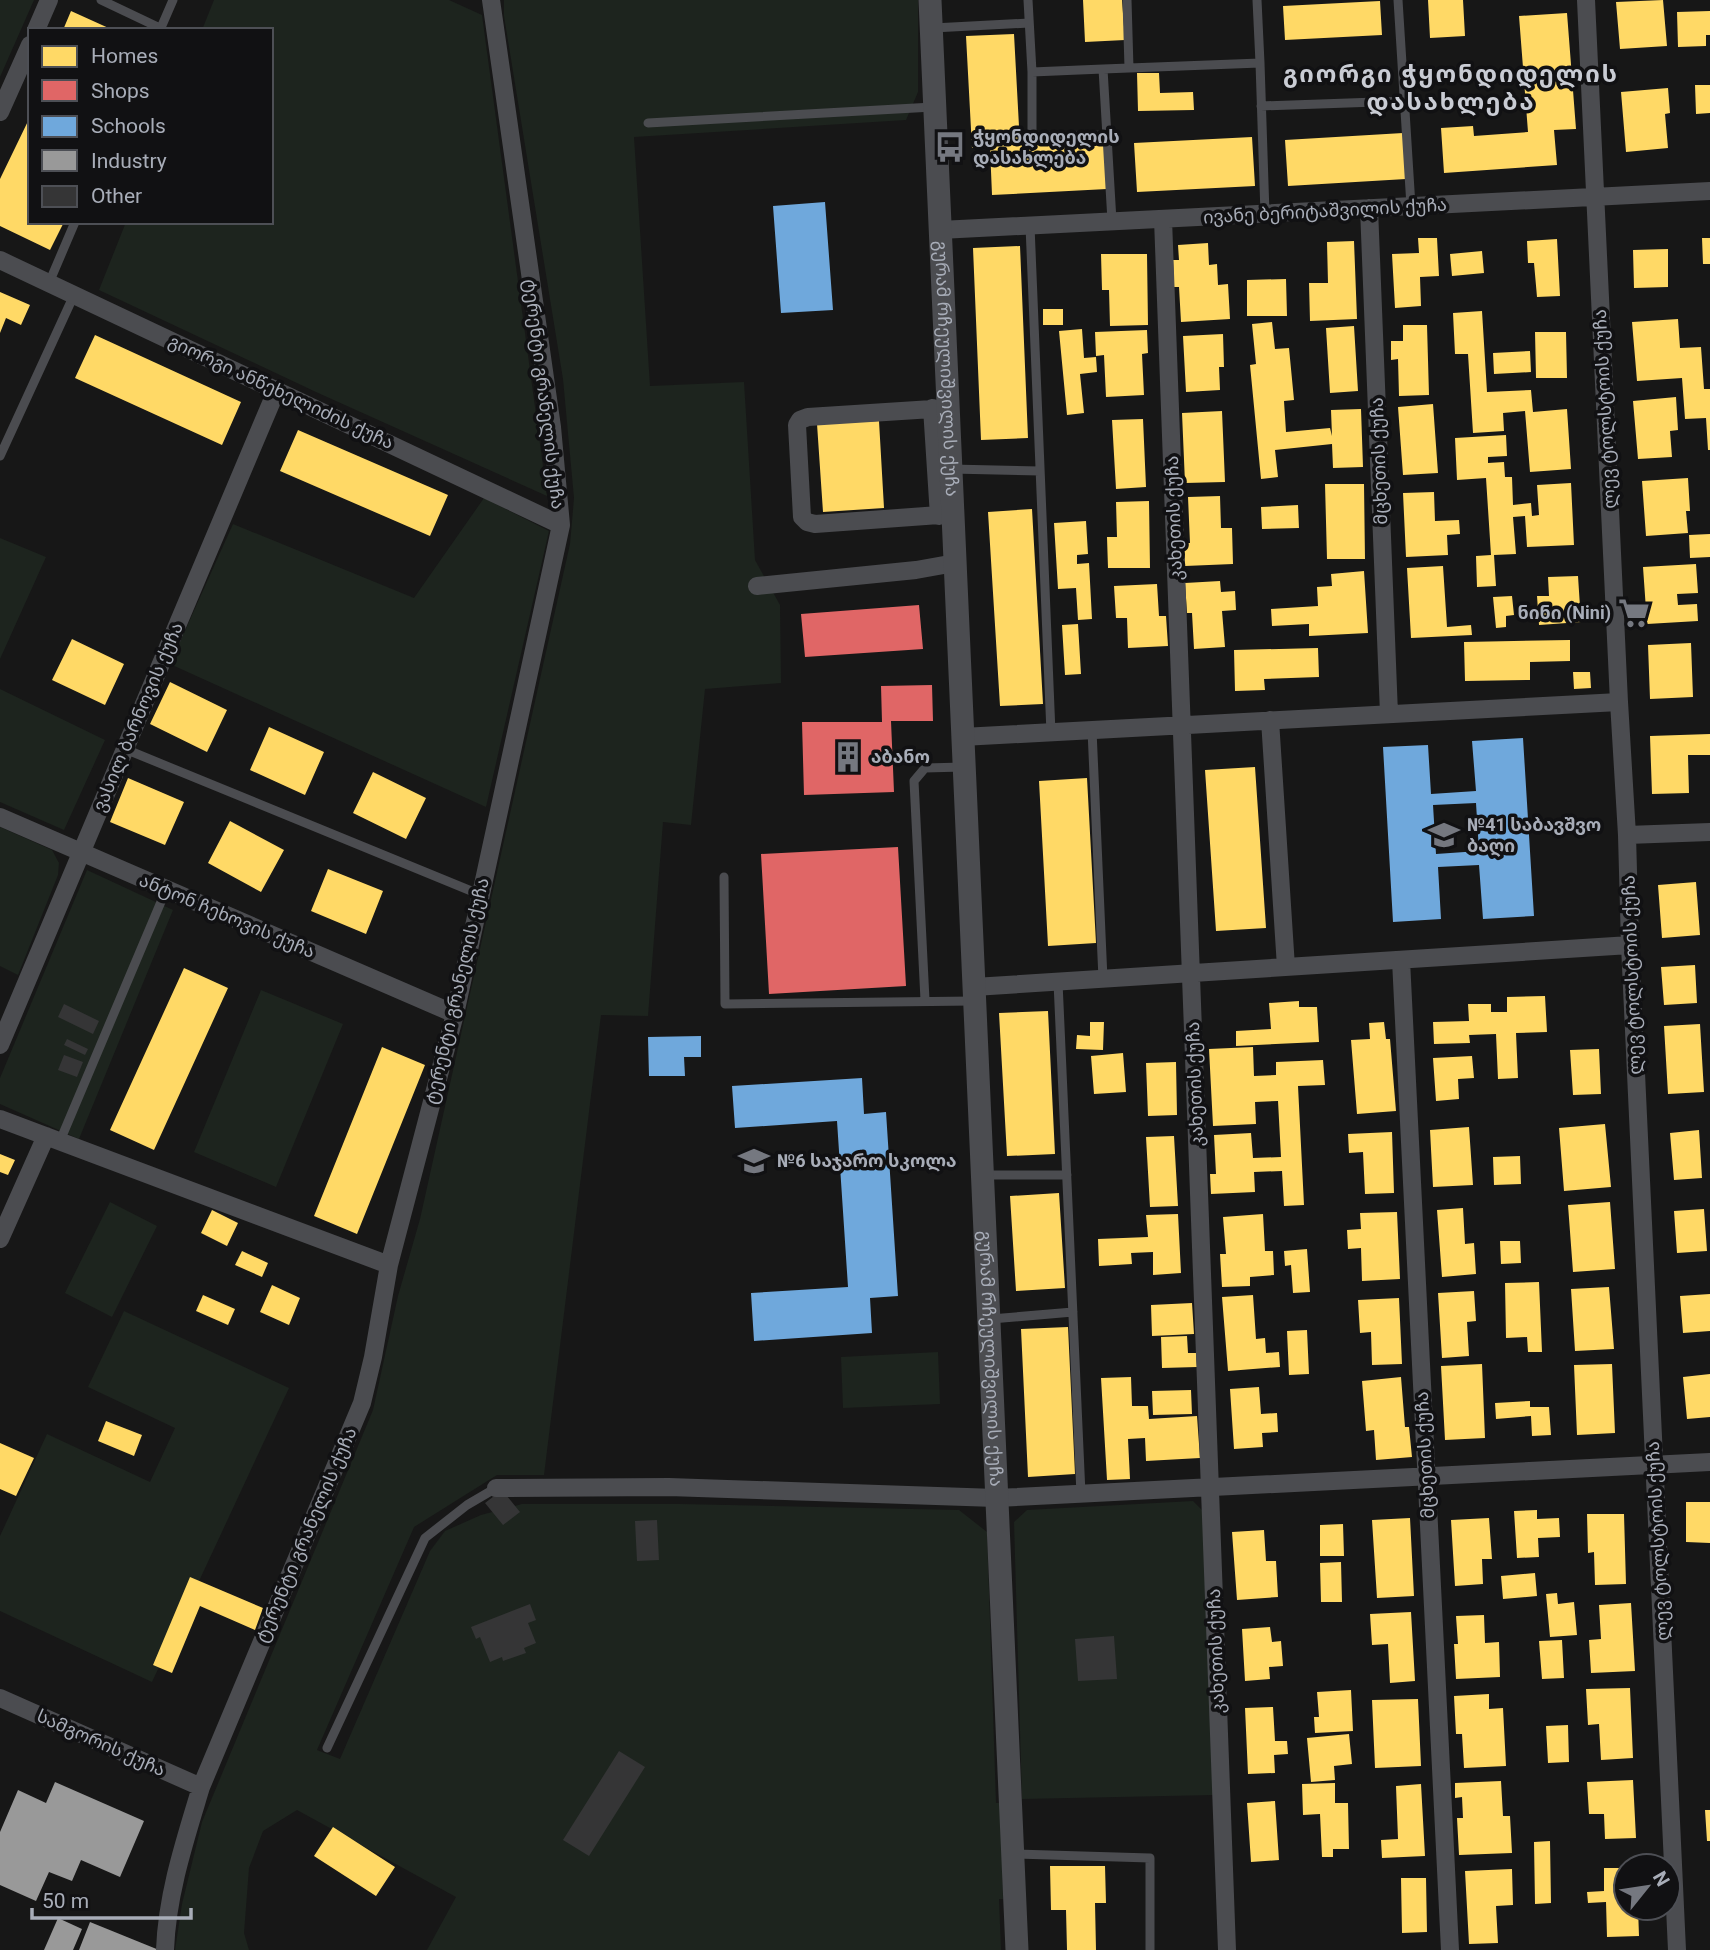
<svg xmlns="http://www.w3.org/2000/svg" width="1710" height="1950" font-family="Roboto,'Noto Sans Georgian',sans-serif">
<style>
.green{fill:#1d241e}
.homes{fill:#ffd966}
.shops{fill:#e06666}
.schools{fill:#6fa8dc;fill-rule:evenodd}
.industry{fill:#999}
.building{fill:#353536}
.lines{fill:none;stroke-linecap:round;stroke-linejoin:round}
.service{stroke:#4b4c50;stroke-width:9}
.minor{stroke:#4b4c50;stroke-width:18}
.tertiary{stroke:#4b4c50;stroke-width:23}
.labels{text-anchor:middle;stroke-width:7;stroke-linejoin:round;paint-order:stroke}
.poi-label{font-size:18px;font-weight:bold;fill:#a8adb8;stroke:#111113;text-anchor:start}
.street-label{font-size:18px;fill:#a8adb8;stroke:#111113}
.district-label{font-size:24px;font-weight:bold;letter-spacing:2px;fill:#c9ccd4;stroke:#111113}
</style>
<rect width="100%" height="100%" fill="#171717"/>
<path class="green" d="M0,0h34l-34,77z
M214,0h235l33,15 65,481 -231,-104 -217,-102 27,-68h145v-192h-69z
M504,0h414v92l-12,28 -272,17 16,249 94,-4 11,178 25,45 1,78 -76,6 -14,136 -28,-3 -15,194 -47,-1 -57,460h-47l-83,52 -97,223 23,9 90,-208 15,-20 36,-16 41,-11h158l279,6 28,22 9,271h5l2,96h-4l2,51h-574l29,-53 -159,-87 -34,21 -14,37 -5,65 5,17h-74l7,-46 20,-82 171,-412 25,-114 22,-77 150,-675 4,-46 -11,-119 -59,-363z
M484,498l65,33 -63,276 -316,-143 63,-140 181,74z
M0,538l46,19 -46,102z
M0,689l105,51 -41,90 -64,-28z
M0,827l52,23 7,13 -1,12 -40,100 -18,-9z
M87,870l86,40 -94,229 -79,-35v-26z
M261,990l82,34 -67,163 -82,-35z
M110,1202l47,24 -45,91 -47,-24z
M124,1311l165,77 -137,294 -152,-71v-75l47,-102 103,48 25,-54 -87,-41z
M938,1352l2,52 -97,4 -2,-51z
M1193,1501l11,11 10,283 -192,4 -8,-277 13,-12z"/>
<path class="homes" d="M1083,0h39l3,40 -40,2z
M1428,0h35l2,36 -35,2z
M1663,0l4,46 -47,3 -4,-47z
M1380,1l2,34 -97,5 -2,-34z
M71,11l42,19h-50z
M1710,11v24h-4v11l-28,1 -1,-35z
M1567,13l9,116 -22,1 3,35 -113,8 -3,-45 32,-2 1,10 54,-4 -9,-116z
M1014,34l6,111 84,-4 3,48 -115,6 -2,-48 -18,1 -6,-112z
M1137,73h22l1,20 33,-1 1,18 -56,1z
M1695,85h15v28l-14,1z
M1668,88l2,25 -5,1 3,34 -42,4 -5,-60z
M30,117v105h34l-14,28 -50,-24v-47z
M1403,133l3,46 -118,7 -3,-46z
M1252,137l3,49 -118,6 -3,-49z
M1418,238h19l2,38 -19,1 1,29 -26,2 -3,-54 27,-1z
M1702,238h8v26h-7z
M1557,239l3,57 -23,1 -3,-34h-6l-1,-22z
M1354,241l3,78 -47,2 -1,-38h19l-1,-41z
M1208,243l1,22 8,-1 1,21 10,-1 2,35 -49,3 -2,-35h-5l-1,-27h6l-1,-15z
M1020,246l8,192 -47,2 -8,-192z
M1668,249v38l-34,1 -1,-38z
M1482,251l2,22 -32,3 -2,-22z
M1101,254h46l1,71 -38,1 -1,-36h-7z
M1286,279l1,37h-40v-36z
M0,292l30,13 -9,20 -15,-7 -6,15z
M1043,309h20v16h-20z
M1482,311l5,81 44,-2 2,22 34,-3 4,60 -41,3 -5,-61 -22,2 1,18 -31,2 -5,-79h-13l-2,-41z
M1678,319l2,29 21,-1 3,42h6v61h-2l-2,-32 -21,1 -3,-41 -45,3 -5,-59z
M1272,322l3,27 14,-1 5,52 -10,1 2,31 44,-4 2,8 -1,-26 30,-1 2,58 -30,1 -1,-24 -57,6 3,27 -17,2 -11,-114 6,-1 -4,-40z
M1403,325h24l2,70 -30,1 -1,-37 -7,1v-19h12z
M1354,326l4,65 -28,2 -4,-65z
M1082,329l2,29 12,-1 1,15 -17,2 4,39 -17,2 -8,-84z
M1147,330l1,23 -6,1 2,41 -38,2 -2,-42 -8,1 -1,-24z
M1535,332h31l1,46h-31z
M1223,334l1,33h-5l1,23 -34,2 -3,-56z
M95,335l146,67 -19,43 -147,-67z
M1530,351l1,21 -37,2 -1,-21z
M1676,397l2,33 -8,1 2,26 -34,2 -5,-58z
M1433,404l5,69 -35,2 -5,-68z
M1222,411l3,71 -40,1 -3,-70z
M1143,419l3,68 -30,2 -4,-69z
M879,421l5,87 -61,4 -6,-88z
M298,430l150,65 -18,41 -150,-65z
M1506,435l1,21 -19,1v6l16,-1 1,15h7l1,28 18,-2 1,13 7,-1 -2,-30 34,-2 3,62 -47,2 -2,-31 -12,1 3,37 -22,1 2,31 -19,1 -1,-31 15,-1 -5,-77 -29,2 -2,-42z
M1688,478l2,33h-4l2,22 -42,3 -4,-55z
M1325,484h39l1,75h-38z
M1434,492l1,29 24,-1 1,14 -13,1 1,20 -42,2 -3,-64z
M1220,496l1,32h11l1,36 -48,2 -1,-23h6l-2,-46z
M1149,501l1,67h-42l-1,-31h10l-1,-35z
M1298,505l1,23 -37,1 -1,-22z
M1032,509l11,195 -43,2 -12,-194z
M1086,521l2,33 -11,1v9l12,-1 3,56 -14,1 -2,-32 -18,1 -4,-66z
M1710,534v23l-20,1 -1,-23z
M1696,564l2,29 -21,1 1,11 19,-1 1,17 -51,3 -4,-57z
M1443,566l4,61 24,-2 1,10 -61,3 -4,-70z
M1364,571l4,62 -59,3v-12l-37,2 -1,-17 47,-3 -1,-19 15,-1 -1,-12z
M1578,576l3,46 -42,3 -2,-29h12l-1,-19z
M1220,581l1,11 14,-1 1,19 -14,1 3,36 -31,2 -2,-36h-5l-2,-30z
M1157,584l2,32h7l2,30 -40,2 -1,-30h-11l-2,-32z
M1512,596l2,19 -8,1v11l-10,1 -3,-31z
M1078,624l3,50 -16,1 -3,-50z
M72,639l52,25 -19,41 -53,-25z
M1570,640v21l-40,1v18l-65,1 -1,-39z
M1691,643l2,54 -43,2 -2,-54z
M1318,648l1,29 -55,2 1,11 -30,1 -1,-41z
M1573,672h17l1,16 -17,1z
M170,682l57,28 -20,42 -57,-28z
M269,727l55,25 -19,43 -55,-25z
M1710,734v21h-22l1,38 -37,1 -2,-58z
M1255,767l11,161 -50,3 -11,-161z
M373,772l53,26 -20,41 -53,-26z
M128,778l56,24 -19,43 -55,-23z
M1087,778l9,165 -48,3 -9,-165z
M230,821l54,29 -23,42 -53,-29z
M328,869l55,22 -17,43 -55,-23z
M1696,882l4,53 -38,3 -4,-53z
M1695,965l2,38 -33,2 -3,-38z
M184,968l44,20 -74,162 -44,-20z
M1545,996l2,36 -31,1 2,45 -20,1 -2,-45 -27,1 1,8 -36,1 -1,-22 36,-1 -1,-17h23v8h16v-15z
M1299,1001v6h18l2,35 -83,4v-15l35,-2 -2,-26z
M1048,1011l7,143 -48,2 -8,-143z
M1090,1022h14l-1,28 -27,-1 1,-14 13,1z
M1384,1022l2,17h4l6,72 -39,3 -6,-74 19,-1 -1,-16z
M1700,1024l4,68 -36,2 -4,-68z
M382,1047l43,18 -68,169 -43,-18z
M1253,1047l1,29 22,-1v-13l47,-2 2,25 -27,1 6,119 -20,1 -2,-35 -28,1 1,20 -44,2 -1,-20h6l-2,-39 37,-2 2,25 28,-1 -3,-56 -23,1 1,22 -43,2 -4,-77z
M1599,1049l2,45 -28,1 -3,-45z
M1123,1053l3,39 -32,2 -3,-38z
M1472,1056l2,22 -16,1 1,20 -23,2 -3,-43z
M1176,1062l1,53 -29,1 -2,-53z
M1605,1124l6,63 -47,4 -5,-63z
M1469,1127l4,58 -40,2 -3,-57z
M1699,1130l3,48 -28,2 -4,-47z
M1392,1132l2,61 -29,1 -2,-42 -14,1 -1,-19z
M1174,1136l4,70 -28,1 -4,-70z
M0,1154l15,6 -7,15 -8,-3z
M1520,1156l1,28 -27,1 -1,-28z
M1059,1193l6,95 -49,3 -6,-95z
M1610,1202l5,67 -42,3 -5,-67z
M1463,1208l2,36 9,-1 2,31 -34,3 -5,-67z
M1704,1209l3,42 -30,2 -3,-42z
M212,1210l26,13 -11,23 -26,-13z
M1397,1212l3,67 -38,2 -1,-33 -13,1 -1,-19 14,-1 -1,-16z
M1178,1214l3,59 -28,2v-23l-22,1 1,11 -33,2 -1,-27 50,-2 -2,-22z
M1263,1214l2,37h8l1,24 -24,2v9l-28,1 -2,-33h6l-3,-37z
M1500,1241h20l1,22 -20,1z
M1307,1249l3,43 -17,1 -2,-28 -6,1 -1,-15z
M242,1251l26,12 -6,14 -27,-12z
M1539,1282l3,70h-14l-1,-15 -21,1 -1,-55z
M272,1285l28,13 -11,27 -29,-13z
M1609,1287l5,62 -39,2 -4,-62z
M1474,1291l2,30 -9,1 2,34 -27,2 -4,-65z
M1710,1294v37l-27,2 -3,-37z
M203,1295l32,14 -7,16 -32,-14z
M1253,1295l3,44 9,-1 1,15 13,-1 1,15 -52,4 -6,-74z
M1399,1298l3,66 -30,1 -1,-33 -11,1 -2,-33z
M1192,1303l2,31 -42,2 -1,-31z
M1068,1327l7,147 -47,3 -7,-148z
M1307,1330l2,44 -20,1 -2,-44z
M1187,1336l1,17h8l1,14 -35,1 -1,-31z
M1482,1364l3,74 -40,2 -4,-74z
M1612,1364l3,69 -38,2 -3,-70z
M1710,1374v43l-23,2 -4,-42z
M1131,1377l1,29h16l1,13 48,-3 3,42 -54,3 -1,-23 -17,1 2,40 -23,1 -6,-102z
M1401,1377l4,50h4l3,30 -36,3 -2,-30 -8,1 -4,-50z
M1259,1387l2,27 16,-1 1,19 -16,1 1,14 -29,2 -4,-60z
M1191,1390l1,24 -39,1 -1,-24z
M1530,1401v6h19l2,28 -19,1 -1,-20 -35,3 -1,-16z
M106,1421l36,14 -8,21 -36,-15z
M0,1443l34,15 -18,38 -16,-7z
M1686,1502h24v41l-24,-1z
M1537,1510v9l22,-1 1,19 -22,1 1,19 -22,1 -3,-47z
M1587,1514h37l2,70 -31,1 -1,-33 -6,1z
M1410,1518l4,78 -37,2 -5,-78z
M1489,1518l3,41h-10l1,25 -28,2 -4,-66z
M1343,1524l1,32h-24v-31z
M1264,1530l2,31h10l2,36 -41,3 -5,-68z
M1341,1562l1,40h-21l-1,-39z
M1535,1573l2,23 -34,3 -2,-23z
M190,1577l73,31 -8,22 -55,-24 -28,67 -19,-8z
M1557,1593l1,11 16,-2 3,33 -27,2 -4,-43z
M1631,1603l4,68 -44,2 -2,-33 12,-1 -2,-34z
M1411,1612l4,69 -25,2 -2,-39 -16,1 -2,-31z
M1484,1615l1,28 14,-1 1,35 -44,2 -2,-35h4l-2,-28z
M1270,1627l2,15 9,-1 2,25 -14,1 1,12 -25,2 -3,-52z
M1562,1640l2,38 -22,1 -3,-38z
M1630,1688l3,70 -32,2 -2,-36 -11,1 -2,-36z
M1351,1690l2,41 -38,2 -1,-16h5l-2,-25z
M1489,1694v15l14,-1 3,58 -42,2 -2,-34h-6l-2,-38z
M1418,1699l3,67 -46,2 -3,-68z
M1273,1707l2,34h12l1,13 -14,1 1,18 -27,1 -3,-66z
M1568,1725l1,37 -21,1 -2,-37z
M1349,1734l3,30 -18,2 1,14 -24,2 -4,-44z
M1633,1780l3,58 -31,1 -1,-25h-15l-2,-32z
M1501,1781l2,35h7l2,37 -53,2 -2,-37h6l-1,-21 -7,1v-15z
M1335,1783v20h13l1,46h-16v8h-11l-2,-43 -17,1 -1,-31z
M1421,1784l4,72 -43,2 -1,-18 17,-1 -2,-53z
M1275,1801l4,59 -28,2 -4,-59z
M1705,1810h5v31h-3z
M333,1827l62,40 -19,29 -62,-40z
M1550,1841l1,62 -16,1 -1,-62z
M1050,1866h55l1,37h-11l1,47h-29l-1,-40h-15z
M1604,1868h22v40h12l1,28 -32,1 -1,-35 -18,1 -1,-11 17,-1z
M1512,1869l1,36 -17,1 2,37 -29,1 -4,-73z
M1401,1878h25l1,54 -25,1z"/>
<path class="shops" d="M919,605l4,44 -118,8 -4,-43z
M932,685l1,36h-42l3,71 -90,3 -2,-73h80l-1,-36z
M898,847l8,139 -137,8 -8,-140z"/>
<path class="schools" d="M825,202l8,108 -52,3 -8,-107z
M1523,738l11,178 -51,3 -4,-54 -41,2 3,52 -48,3 -10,-175 45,-2 3,49 45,-3 -4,-50zM1476,803l3,48 -43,3 -3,-49z
M701,1036v21h-17l1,19h-36l-1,-39z
M862,1078l2,36 22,-2 12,184 -28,2 2,35 -118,8 -3,-48 97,-6 -11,-166 -102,7 -3,-42z"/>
<path class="industry" d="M55,1782l89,39 -24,56 -39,-17 -9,21 -23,-9 -13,29 -36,-16v-53l18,-42 28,13z
M58,1918l24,11 -9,21h-29z
M90,1922l69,28h-80z"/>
<path class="building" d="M64,1004l35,17 -6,13 -35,-17z
M67,1039l21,10 -3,6 -21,-10z
M64,1055l19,7 -6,15 -19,-7z
M502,1490l18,22 -17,13 -18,-22z
M657,1520l2,40 -22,1 -2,-40z
M530,1604l6,16 -8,3 8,20 -12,5 2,5 -23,8 -1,-4 -12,5 -10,-25 -4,2 -5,-12z
M1114,1636l3,43 -39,2 -3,-42z
M619,1751l26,16 -56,89 -26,-16z"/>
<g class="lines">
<path class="service" d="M101,0l59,28
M1028,0l4,72 71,-3 9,152
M1127,0l2,68
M1257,0l3,63
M1398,0l13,206
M933,28l96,-5
M160,30l13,-30
M1103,69l157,-6 5,151
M1032,72v64l75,-1
M1261,106l144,-5
M648,123l285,-16
M1030,226l21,507
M49,283l26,-61
M0,456l74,-161
M951,469l89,2
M1092,730l11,249
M125,749l356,146
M724,877l1,127 248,-3
M1058,982l23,512
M925,1000l-11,-219 11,-13 38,-1
M60,1141l106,-251
M985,1175h82
M991,1319l82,-7
M327,1748l98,-210 42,-33 29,-17
M1014,1854l136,4v92"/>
<path class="minor" d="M1586,0l33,702 8,133 3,110 47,1005
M36,30l13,-30
M0,112l30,-67
M1369,208l20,506
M1163,219l64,1731
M940,230l770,-39
M0,260l561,265
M932,408l7,108
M948,408l-140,9 -8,3 -3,5 5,92 5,5 8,2 138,-10
M757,586l159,-16 39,-7
M1270,720l16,247
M962,737l657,-35
M0,817l455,197
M1627,835l83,-3
M1401,960l49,990
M974,987l656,-42
M0,1045l277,-656
M0,1119l389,146
M0,1239l46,-103
M496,1488l173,-1 327,11 714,-36
M0,1698l201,89
M165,1950c2,-56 20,-110 36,-163l161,-384 11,-46 16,-92 66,-251 106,-489 -9,-98 -61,-427"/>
<path class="tertiary" id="s1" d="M930,0l87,1950"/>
</g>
<defs>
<symbol id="bus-bare" viewBox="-9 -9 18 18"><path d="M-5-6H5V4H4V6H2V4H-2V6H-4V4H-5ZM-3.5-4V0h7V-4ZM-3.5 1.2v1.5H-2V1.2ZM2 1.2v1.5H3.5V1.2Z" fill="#757880" stroke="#111113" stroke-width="2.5" paint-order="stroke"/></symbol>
<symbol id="supermarket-bare" viewBox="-9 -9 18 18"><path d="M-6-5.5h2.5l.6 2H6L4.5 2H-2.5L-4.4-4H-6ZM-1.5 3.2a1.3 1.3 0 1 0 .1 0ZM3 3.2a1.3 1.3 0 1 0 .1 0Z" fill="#757880" stroke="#111113" stroke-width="2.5" paint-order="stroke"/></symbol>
<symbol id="building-bare" viewBox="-9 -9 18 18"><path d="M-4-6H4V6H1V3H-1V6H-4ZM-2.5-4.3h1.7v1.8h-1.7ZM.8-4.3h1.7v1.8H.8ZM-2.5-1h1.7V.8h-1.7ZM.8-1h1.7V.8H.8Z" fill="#757880" stroke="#111113" stroke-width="2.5" paint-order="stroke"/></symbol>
<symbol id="school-bare" viewBox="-9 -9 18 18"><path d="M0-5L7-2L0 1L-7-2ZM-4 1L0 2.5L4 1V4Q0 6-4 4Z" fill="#757880" stroke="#111113" stroke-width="2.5" paint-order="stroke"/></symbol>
</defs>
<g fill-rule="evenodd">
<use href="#bus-bare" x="928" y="125" width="44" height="44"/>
<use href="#supermarket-bare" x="1612" y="591" width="44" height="44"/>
<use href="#building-bare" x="826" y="735" width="44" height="44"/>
<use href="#school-bare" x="1422" y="813" width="44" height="44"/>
<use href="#school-bare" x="732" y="1139" width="44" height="44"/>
</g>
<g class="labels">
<g class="poi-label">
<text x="973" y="143">ჭყონდიდელის<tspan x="973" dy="21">დასახლება</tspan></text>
<text x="1611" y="619" text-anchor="end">ნინი (Nini)</text>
<text x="871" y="763">აბანო</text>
<text x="1467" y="831">№41 საბავშვო<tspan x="1467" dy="21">ბაღი</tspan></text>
<text x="777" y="1167">№6 საჯარო სკოლა</text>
</g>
<g class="street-label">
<text transform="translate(1325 211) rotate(-3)" y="6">ივანე ბერიტაშვილის ქუჩა</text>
<text dy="6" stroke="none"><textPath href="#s1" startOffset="369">გურამ რჩეულიშვილის ქუჩა</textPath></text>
<text transform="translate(281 392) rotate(25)" y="6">გიორგი ანწეხელიძის ქუჩა</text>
<text transform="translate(544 394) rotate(83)" y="6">ტერენტი გრანელის ქუჩა</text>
<text transform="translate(1605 409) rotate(-93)" y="6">ლევ ტოლსტოის ქუჩა</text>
<text transform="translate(1379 461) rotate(-92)" y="6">მცხეთის ქუჩა</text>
<text transform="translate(1174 518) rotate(-92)" y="6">კახეთის ქუჩა</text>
<text transform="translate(138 717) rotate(-67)" y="6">ვასილ ბარნოვის ქუჩა</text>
<text transform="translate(227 916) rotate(23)" y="6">ანტონ ჩეხოვის ქუჩა</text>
<text transform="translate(1632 975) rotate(-92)" y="6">ლევ ტოლსტოის ქუჩა</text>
<text transform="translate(457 991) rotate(-77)" y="6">ტერენტი გრანელის ქუჩა</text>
<text transform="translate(1195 1084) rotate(-92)" y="6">კახეთის ქუჩა</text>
<text dy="6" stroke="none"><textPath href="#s1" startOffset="1360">გურამ რჩეულიშვილის ქუჩა</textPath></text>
<text transform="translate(1425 1455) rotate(-93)" y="6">მცხეთის ქუჩა</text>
<text transform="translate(306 1535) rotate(-67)" y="6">ტერენტი გრანელის ქუჩა</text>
<text transform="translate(1658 1541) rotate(-93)" y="6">ლევ ტოლსტოის ქუჩა</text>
<text transform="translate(1216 1651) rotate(-92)" y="6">კახეთის ქუჩა</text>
<text transform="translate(101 1743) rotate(24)" y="6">სამგორის ქუჩა</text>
</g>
<g class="district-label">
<text x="1451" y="82">გიორგი ჭყონდიდელის<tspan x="1451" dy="28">დასახლება</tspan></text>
</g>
</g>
<rect x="28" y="28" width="245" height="196" fill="#111113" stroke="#4d4f55" stroke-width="2"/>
<rect x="42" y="46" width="35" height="21" fill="#ffd966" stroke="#4d4f55" stroke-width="2"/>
<text x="91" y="63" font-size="21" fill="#a8adb8">Homes</text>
<rect x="42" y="80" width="35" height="21" fill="#e06666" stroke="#4d4f55" stroke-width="2"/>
<text x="91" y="98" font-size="21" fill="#a8adb8">Shops</text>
<rect x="42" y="116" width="35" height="21" fill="#6fa8dc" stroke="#4d4f55" stroke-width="2"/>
<text x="91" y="133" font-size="21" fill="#a8adb8">Schools</text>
<rect x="42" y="150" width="35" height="21" fill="#999999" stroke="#4d4f55" stroke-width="2"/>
<text x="91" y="168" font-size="21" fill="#a8adb8">Industry</text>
<rect x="42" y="186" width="35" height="21" fill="#353536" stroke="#4d4f55" stroke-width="2"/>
<text x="91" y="203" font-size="21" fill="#a8adb8">Other</text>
<g transform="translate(1647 1887) rotate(60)"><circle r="33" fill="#111113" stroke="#4d4f55" stroke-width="2"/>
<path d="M0-5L12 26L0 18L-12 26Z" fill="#757880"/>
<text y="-10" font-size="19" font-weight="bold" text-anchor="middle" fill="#a8adb8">N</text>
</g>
<path d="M32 1908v10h159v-10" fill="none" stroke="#a8adb8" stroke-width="3.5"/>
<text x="42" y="1908" font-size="21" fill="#a8adb8" stroke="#111113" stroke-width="5" paint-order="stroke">50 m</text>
</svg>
